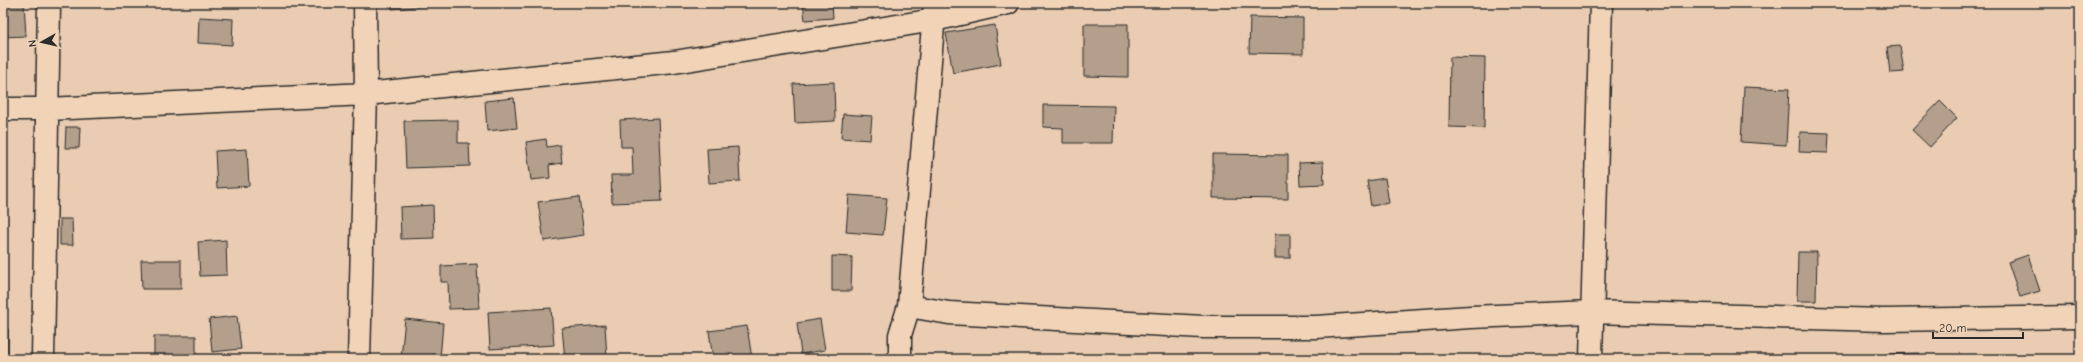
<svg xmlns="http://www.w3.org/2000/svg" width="2083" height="362" font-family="'Comic Neue',sans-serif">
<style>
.building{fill:#b39f8c;stroke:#2b2b2b}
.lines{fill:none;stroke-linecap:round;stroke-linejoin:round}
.street-casing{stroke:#2b2b2b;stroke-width:25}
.street{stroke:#f1d3b7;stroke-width:22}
</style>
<rect width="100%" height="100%" fill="#e9ccb1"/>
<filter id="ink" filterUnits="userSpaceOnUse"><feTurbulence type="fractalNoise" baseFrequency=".025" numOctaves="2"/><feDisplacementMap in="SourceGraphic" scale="8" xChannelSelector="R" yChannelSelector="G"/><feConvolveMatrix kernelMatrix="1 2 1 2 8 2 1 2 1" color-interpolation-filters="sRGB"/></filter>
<g filter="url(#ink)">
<path class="building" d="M3,3h21l2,33 -23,1z
M392,3h34l1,3 -35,3z
M523,3h34l-34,3z
M803,3h29l1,15 -28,2z
M199,17l34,2 -1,26 -34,-2z
M1250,17l53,1v36l-54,-1z
M1084,24h44v53l-44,-1z
M995,25l6,39 -48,9 -7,-40z
M1900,46l4,26 -14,1 -3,-26z
M1450,57l35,1 -1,70 -35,-1z
M834,82l1,39 -40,2 -2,-39z
M1744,87l45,2 -3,56 -45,-3z
M514,98l3,30 -30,3 -2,-30z
M1940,101l17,17 -27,29 -18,-17z
M1043,105l71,1 -1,37h-50v-15l-20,-1z
M843,114l29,2 -2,24 -29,-2z
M658,118l4,83 -50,2 -1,-28h22l-1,-28h-11l-1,-27z
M458,120v23h11l1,23 -64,2 -2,-47z
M66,127h14l-1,21h-14z
M1800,132l29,1 -1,20 -29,-1z
M546,139l1,8 13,-2 2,18 -13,2 1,13 -19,2 -5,-38z
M738,147l2,34 -31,2 -2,-34z
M247,149l2,37 -32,2 -2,-37z
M1213,154l75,1v44l-75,-1z
M1323,162l1,22 -24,1 -1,-22z
M1385,178l4,25 -18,3 -4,-25z
M849,195l38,3 -4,37 -37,-3z
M579,197l5,38 -40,6 -6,-39z
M433,205l1,33 -33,1 -1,-32z
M60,219h12l1,26h-13z
M1275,234h15v24h-15z
M226,240l1,35 -27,1 -2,-34z
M1798,252h19l-1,49h-19z
M2028,255l12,36 -20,6 -12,-35z
M832,256l20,1 -1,34h-19z
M141,260h40v29h-39z
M477,264l2,44 -30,1 -1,-27h-7v-16z
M551,308l3,37 -64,4 -2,-37z
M237,316l4,33 -29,3 -3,-33z
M405,319l38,4 -3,36 -39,-1z
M820,319l5,31 -24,4 -4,-31z
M605,325l2,34h-42l-3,-31z
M747,326l5,33h-39l-4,-28z
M3,329h5v24h-5z
M154,336h42v23h-42z
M1919,353v6h-33v-5z"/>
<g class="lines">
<defs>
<path id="street" d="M3,109h45l318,-15 308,-32 260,-42 74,-17
M909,306l26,-303
M43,359l6,-356
M359,359l7,-265 -1,-91
M900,359v-24l9,-29 40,7 254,14h113l155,-10 120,-5 293,8 196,-3
M1591,359l10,-356"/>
</defs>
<use href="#street" class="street-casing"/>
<use href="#street" class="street"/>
</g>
</g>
<rect width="2083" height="362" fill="none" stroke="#f1d3b7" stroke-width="16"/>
<rect x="8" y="8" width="2067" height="346" fill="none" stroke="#2b2b2b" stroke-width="1.5" filter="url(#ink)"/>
<g transform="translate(42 42) rotate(262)" stroke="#f1d3b7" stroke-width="3" paint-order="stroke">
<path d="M0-3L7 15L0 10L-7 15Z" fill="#2b2b2b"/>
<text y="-6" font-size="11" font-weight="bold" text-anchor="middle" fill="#2b2b2b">N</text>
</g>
<path d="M1933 332v6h90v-6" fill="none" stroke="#2b2b2b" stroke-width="2"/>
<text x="1939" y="332" font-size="12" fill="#2b2b2b" stroke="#f1d3b7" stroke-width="3" paint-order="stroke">20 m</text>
</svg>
